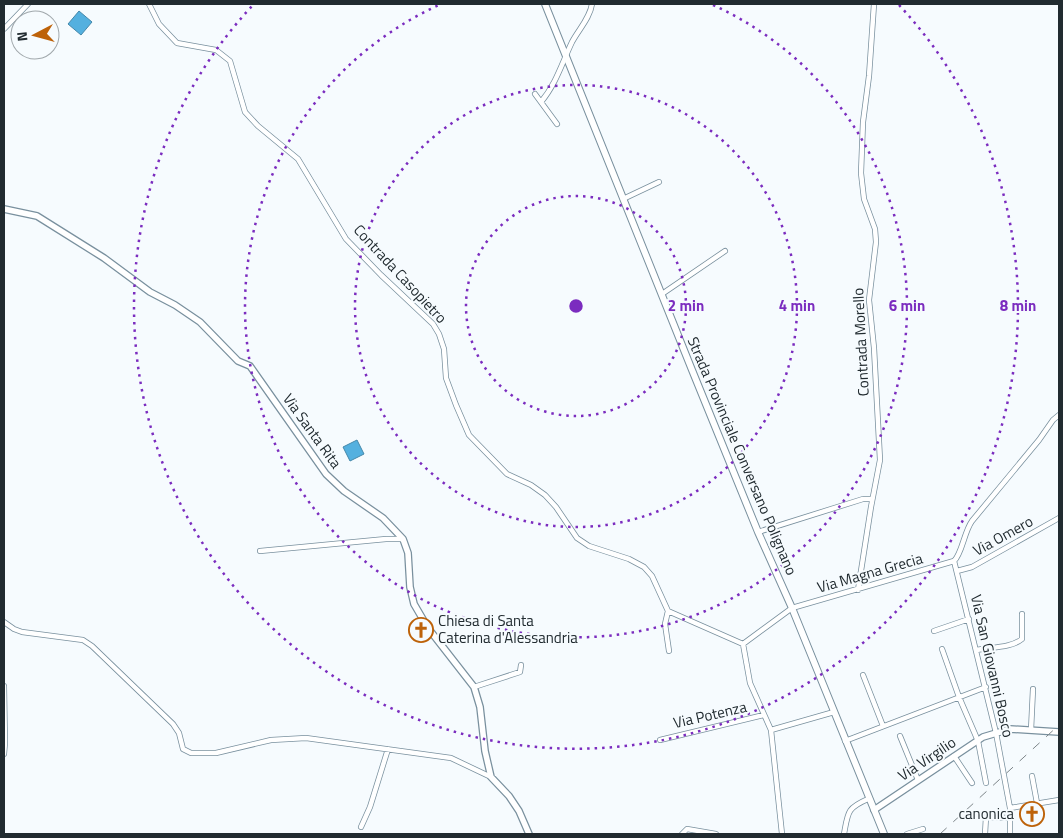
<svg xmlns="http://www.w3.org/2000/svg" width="1063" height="838" font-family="'Titillium Web',sans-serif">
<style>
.water{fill:#54b0df;stroke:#4588aa}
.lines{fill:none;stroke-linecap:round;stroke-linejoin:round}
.minor-casing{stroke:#79909e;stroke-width:6}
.tertiary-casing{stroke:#79909e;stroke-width:8}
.secondary-casing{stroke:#79909e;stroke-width:8}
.minor{stroke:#fff;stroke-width:4.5}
.tertiary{stroke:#fff;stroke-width:5.5}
.secondary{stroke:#fff;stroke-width:6}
.rail{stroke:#7d8589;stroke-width:1;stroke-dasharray:9 9;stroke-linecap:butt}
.ring{fill:none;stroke:#7b2cbf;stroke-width:2.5;stroke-dasharray:2.5 5}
.labels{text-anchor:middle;stroke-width:4;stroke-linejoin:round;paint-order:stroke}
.street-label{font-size:15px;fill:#212b30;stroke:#f6fbfe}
.poi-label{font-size:15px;fill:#212b30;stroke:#f6fbfe;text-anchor:start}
.centre{fill:#7b2cbf;stroke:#f6fbfe;stroke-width:2.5}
.ring-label{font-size:15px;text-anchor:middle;font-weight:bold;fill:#7b2cbf;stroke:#f6fbfe;stroke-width:4;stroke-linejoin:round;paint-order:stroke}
</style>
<rect width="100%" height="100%" fill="#f6fbfe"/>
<path class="water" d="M79,11l13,11 -11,13 -13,-11z
M357,440l7,14 -14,7 -7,-14z"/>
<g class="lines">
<defs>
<path id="minor" d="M149,4l10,20 18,19 39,7 14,11 15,51 13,14 40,33 48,80 35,36 52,49 6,10 5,15 2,29 10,27 13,30 38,39 24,11 14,10 11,12 21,31 12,8 40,13 15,8 8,9 16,35 75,33 49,-36 162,-47
M4,29l24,-25
M535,94l22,30
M541,102c15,-18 21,-39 31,-60 7,-13 18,-24 20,-38
M623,199l36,-17
M662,294l63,-43
M758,532l105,-33h9
M260,551l126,-12h17
M954,561l42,172 14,75v26
M954,561c8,-7 10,-29 18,-40l67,-81 14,-20 6,-5
M957,571l15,-4 87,-49
M858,590l13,-83 9,-47 -6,-112 -5,-48 7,-58 -1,-13 -11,-30 -3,-26 2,-51 6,-46 5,-72
M668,611l-3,13 4,27
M4,622l10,7 8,3 61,8 9,6 81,78 6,9 4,16 8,4h25l55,-13 35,-2 145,20 40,19
M934,631l35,-12
M743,644l7,39 21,47 11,104
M942,649l17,48 19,44 8,42
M977,650c14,-3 34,-2 45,-11v-25
M863,675l20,51
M4,686l1,57 -1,11
M474,687l46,-15 1,-7
M771,730l63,-18
M1031,730l2,-41
M900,736l18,44
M660,740l104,-25
M845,741l141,-54
M954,756l18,27
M1032,776l5,27
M1010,808l49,-8
M361,827l9,-20 18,-58
M682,834l5,-5 29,5
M844,834c4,-22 3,-26 24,-35
M907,834l16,-5
M985,834l1,-17 24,1"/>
<path id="tertiary" d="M4,209l33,7 67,42 46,34 25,13 25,17 38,39 12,5 76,108 18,17 39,27 20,21 5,14 2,34 4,17 14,24 46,59 6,20 5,44 6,26 18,19 10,15 10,23
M874,810l109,-73 27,-8 49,3"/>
<path id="secondary" d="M545,4l147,366 66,162 34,76 92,226"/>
</defs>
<use href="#minor" class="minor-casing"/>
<use href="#tertiary" class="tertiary-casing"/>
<use href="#secondary" class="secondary-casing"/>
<use href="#minor" class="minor"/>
<use href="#tertiary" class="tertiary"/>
<use href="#secondary" class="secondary"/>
<path class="rail" d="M940,834l119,-109"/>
</g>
<g class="ring">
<circle cx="576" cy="306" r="110"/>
<circle cx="576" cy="306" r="221"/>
<path d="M713 5A331 331 0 1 1 439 5"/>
<path d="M899 5A442 442 0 1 1 253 5"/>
</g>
<defs>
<symbol id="church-ring" viewBox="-11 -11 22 22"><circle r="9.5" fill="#f6fbfe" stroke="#bd6209" stroke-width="1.5"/><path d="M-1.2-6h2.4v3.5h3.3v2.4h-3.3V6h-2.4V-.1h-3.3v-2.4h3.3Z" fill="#bd6209"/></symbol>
</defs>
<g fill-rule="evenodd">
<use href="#church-ring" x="407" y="616" width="28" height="28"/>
<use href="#church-ring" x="1018" y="800" width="28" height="28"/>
</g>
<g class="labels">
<g class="street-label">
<text transform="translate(400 274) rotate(47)" y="5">Contrada Casopietro</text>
<text transform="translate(861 342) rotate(-93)" y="5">Contrada Morello</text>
<text transform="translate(312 431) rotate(54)" y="5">Via Santa Rita</text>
<text transform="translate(742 456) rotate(67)" y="5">Strada Provinciale Conversano Polignano</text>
<text transform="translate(1003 536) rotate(-29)" y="5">Via Omero</text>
<text transform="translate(870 573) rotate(-16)" y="5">Via Magna Grecia</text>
<text transform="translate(992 666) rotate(77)" y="5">Via San Giovanni Bosco</text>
<text transform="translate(710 715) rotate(-13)" y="5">Via Potenza</text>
<text transform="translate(927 759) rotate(-34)" y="5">Via Virgilio</text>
</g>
<g class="poi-label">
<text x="438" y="626">Chiesa di Santa<tspan x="438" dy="17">Caterina d'Alessandria</tspan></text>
<text x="1014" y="819" text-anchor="end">canonica</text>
</g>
</g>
<circle cx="576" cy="306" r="8" class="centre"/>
<g class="ring-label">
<text x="686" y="311">2 min</text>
<text x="797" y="311">4 min</text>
<text x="907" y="311">6 min</text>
<text x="1018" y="311">8 min</text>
</g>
<rect width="1063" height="838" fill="none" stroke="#212b30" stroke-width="10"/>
<g transform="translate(35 35) rotate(264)"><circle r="24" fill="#f6fbfe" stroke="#a1a8ac"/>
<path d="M0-4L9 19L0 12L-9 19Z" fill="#bd6209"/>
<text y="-8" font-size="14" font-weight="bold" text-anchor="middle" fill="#212b30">N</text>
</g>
</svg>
